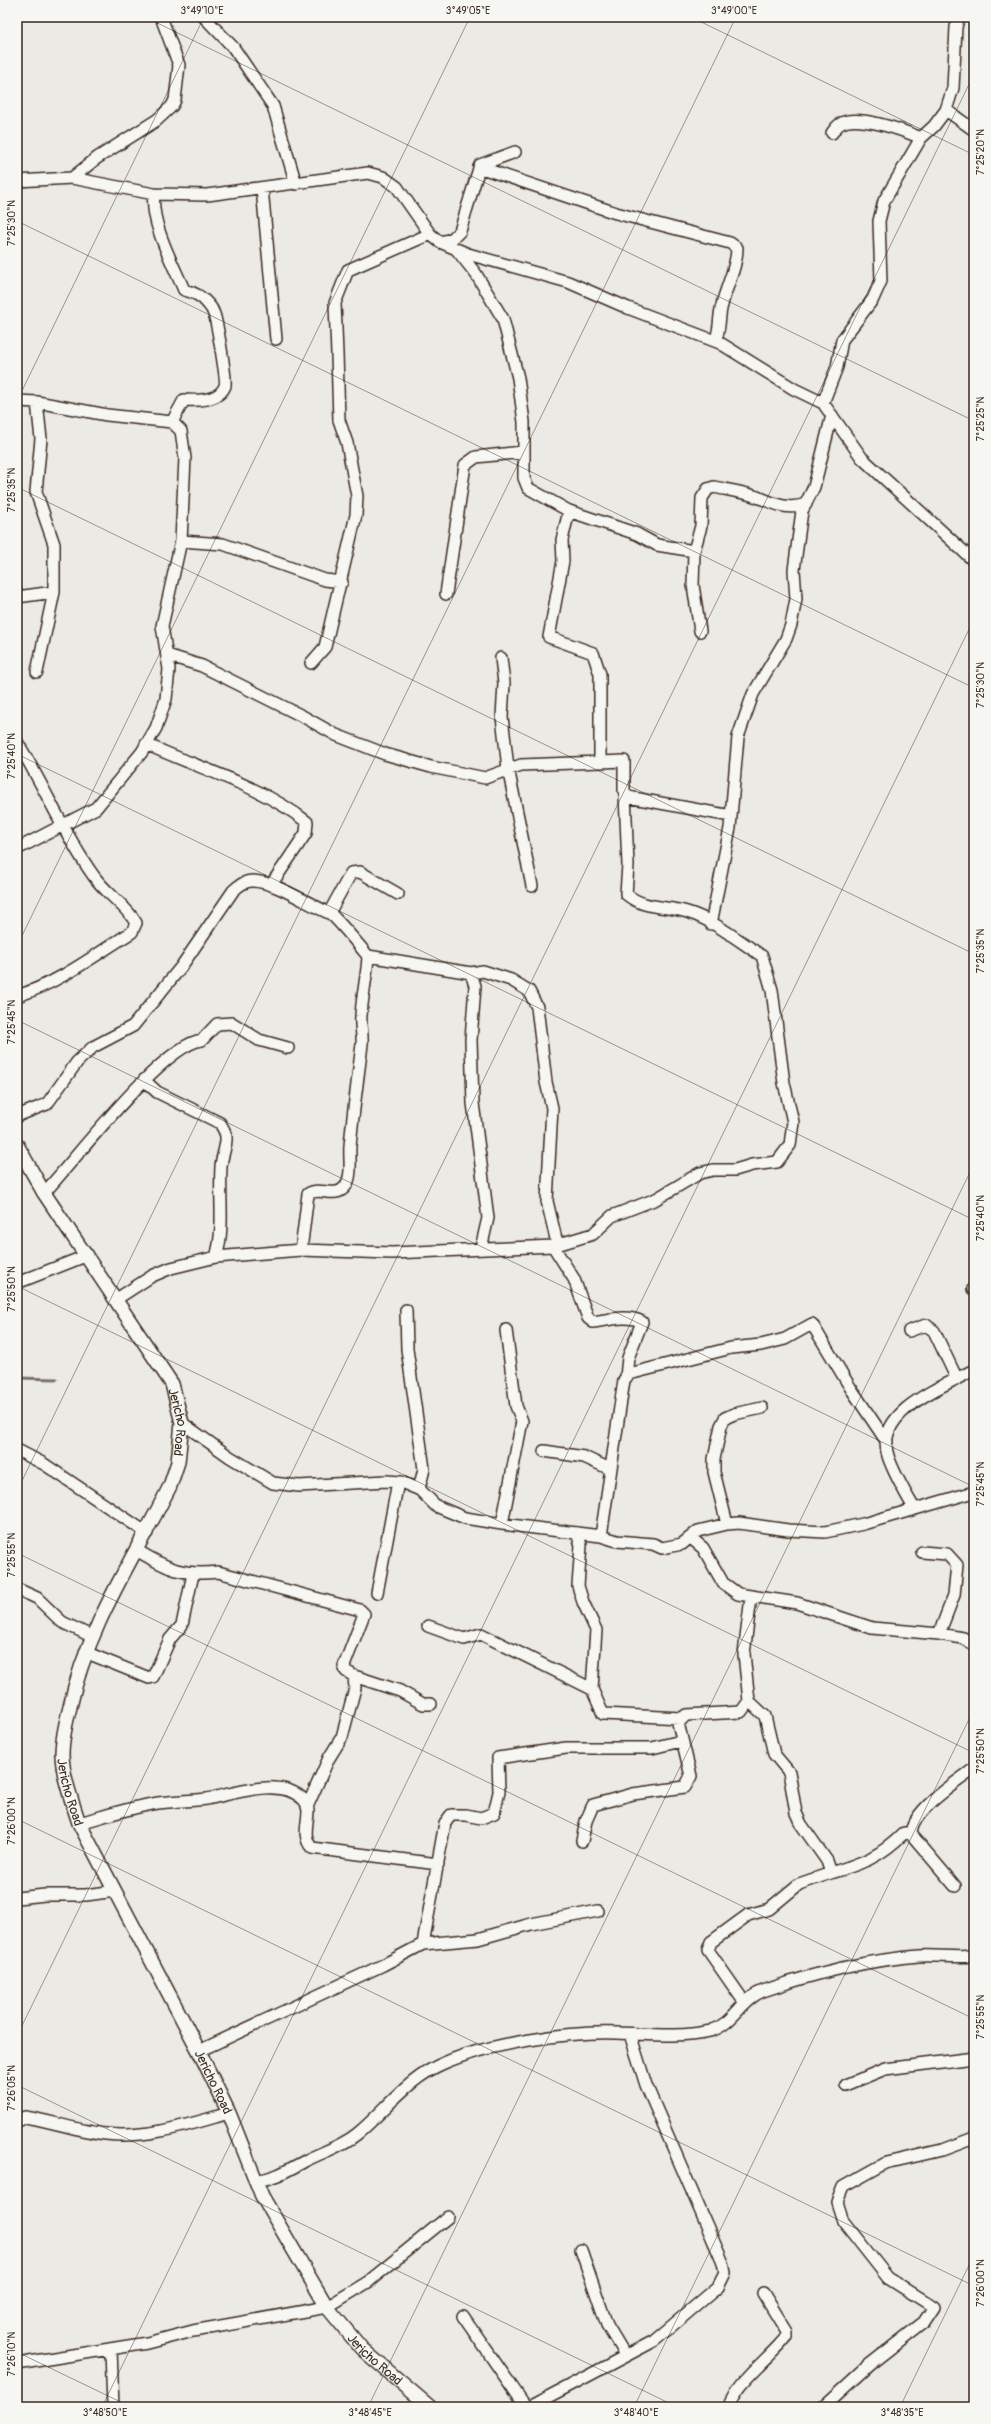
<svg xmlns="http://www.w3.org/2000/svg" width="991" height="2424" font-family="Pangolin,sans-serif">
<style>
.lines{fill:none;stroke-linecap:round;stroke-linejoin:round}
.stream{stroke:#7c7167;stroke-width:3}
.minor-casing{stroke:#3b2a1e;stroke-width:14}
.tertiary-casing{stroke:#3b2a1e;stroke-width:16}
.minor{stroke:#f6f6f2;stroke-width:11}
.tertiary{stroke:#f6f6f2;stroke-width:13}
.ticks{fill:none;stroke:#3b2a1e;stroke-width:1;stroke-opacity:0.45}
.labels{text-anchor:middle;stroke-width:3;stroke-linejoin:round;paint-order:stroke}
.street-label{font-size:13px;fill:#3b2a1e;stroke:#f6f6f2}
.neatline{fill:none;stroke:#3b2a1e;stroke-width:1.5}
.ticks-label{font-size:10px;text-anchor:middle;fill:#3b2a1e}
</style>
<rect width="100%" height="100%" fill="#ebeae5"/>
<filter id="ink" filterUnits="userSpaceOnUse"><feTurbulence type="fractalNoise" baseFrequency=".025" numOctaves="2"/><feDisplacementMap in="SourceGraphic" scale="8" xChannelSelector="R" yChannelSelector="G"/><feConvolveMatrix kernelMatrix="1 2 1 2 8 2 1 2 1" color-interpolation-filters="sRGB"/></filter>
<g filter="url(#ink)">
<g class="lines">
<path class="stream" d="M17,1378l40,1"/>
<defs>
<path id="minor" d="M204,17l29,30 40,59 23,78
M946,110l28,20
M832,133c2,-3 5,-7 8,-9 16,-11 65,7 81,14
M479,167l137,46 114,30 7,5c0,20 -11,38 -15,57 -4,13 -1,24 -7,36
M72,178l25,-20 60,-38 15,-14 3,-6 4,-35 -18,-48
M17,181l55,-3 82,16 53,1 161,-22 15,4 14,10 33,47 10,8 28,12 100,28 60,26 92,35 74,46 29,14 39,55 112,103
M262,188l14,151
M154,194c-4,29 19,70 30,96 9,2 18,6 24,14 2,2 5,7 6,10 3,8 13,67 11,72 -6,15 -28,15 -41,14l-12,22
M440,242l12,-3 8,-8 20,-66 35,-13
M457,250l19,24 27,45 15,59 6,44v56l4,10 41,23 68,23 20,11 37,6
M17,401l20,1 70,13 65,7 9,9 4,27 -4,83 -19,85 7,43 -3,30 -10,29 -14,24 -46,56 -79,41
M37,402l4,37 -5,53 18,52v48
M823,403l14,-36 5,-27 31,-41 8,-18 -2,-60 5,-20 37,-63 13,-12 12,-16 7,-22 3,-61 3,-10
M569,511l-7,29 1,21 -14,76 44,16 7,21v88l24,-1v30l4,6 103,19
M181,541l42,3 102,36 17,2
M446,594l19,-129 11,-8 47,-5
M17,597l37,-5 -17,80
M700,631l-7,-46 1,-34 7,-25 1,-28 6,-9 6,-2c14,3 30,5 43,10 18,6 29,14 49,7
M167,655l35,11 102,51 32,18 49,19 46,13 54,11 36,-13 79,-3
M501,658l3,25 -2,34 6,51 24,118
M311,663l14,-16 31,-132 1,-19 -10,-53 -8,-23 -2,-66 -2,-51 13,-33 82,-36
M17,742c27,43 46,91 76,133 12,18 33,30 43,48l-4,9c-37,23 -73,51 -115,64
M146,744c54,25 114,41 161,78l-1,11 -35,52
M329,913l22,-40 9,-1 38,22
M711,924l19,-96 8,-91 15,-43 33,-55 5,-14 5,-26 -2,-29 8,-59 12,-24 18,-72
M471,973l4,13 -4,54 2,63 15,115 -7,30
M144,1080l13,12 63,31c2,4 6,9 6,14 1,9 -5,21 -5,30 -2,31 4,61 -5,90
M17,1116l30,-12 30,-42 16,-15 40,-21 48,-59 52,-76c5,-5 11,-10 19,-10 23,0 55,23 77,32 5,2 34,37 39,43
M44,1193c31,-33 119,-149 158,-153l15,-16 15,-1 27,17 29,8
M553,1246l21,33 14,39 5,4c15,-2 35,-8 49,0l-14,36 -2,19
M301,1250l7,-56c11,-8 27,5 37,-7 8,-11 4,-28 5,-41 3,-34 8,-68 12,-102 1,-9 -2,-19 -1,-28 1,-20 6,-39 7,-60l103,17 12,-2 28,9 18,11 8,16 9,75 6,26 -5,93 10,42
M17,1283l71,-28
M973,1289l1,1
M115,1300l37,-24 19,-8 45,-11 85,-7 91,3 161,-7 40,-12 19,-18 44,-17 44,-26 13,-3h22l17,-5 25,-3 13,-17 3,-23 -9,-39 -12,-93 -10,-34c-23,-15 -48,-36 -75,-44 -22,-7 -42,-2 -61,-18l2,-29 -3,-70
M406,1310l1,39 17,120 -4,16 -5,3
M909,1331l17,-6 8,6 23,48
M182,1423l48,34 43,26 26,3 87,-5 15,1 19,8 16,16 29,12 37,6 99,12 16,5 36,3 9,4 20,-4 16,-13 29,-7 12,-1 49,7 37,2 38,-8 111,-32
M17,1450l27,14 103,69
M544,1451l40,6 26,12
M914,1508c-10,-17 -20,-34 -26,-52 -14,-45 56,-70 86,-86
M502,1524l20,-103 -6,-15 -10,-76
M727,1524l-13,-52v-13l7,-33 4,-8 9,-4 28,-6
M577,1533l4,12 -3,41 5,16 13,28 -4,59 11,25 78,4
M601,1536l23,-156 5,-6 102,-26 30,-3 24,-6 27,-15 38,63 37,55
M691,1538l12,10 20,35 15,11 59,9 75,25 67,6 24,4 11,7
M138,1551c30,18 44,25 80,21l142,38 4,4 -20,52 2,5 8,5 46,15 23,13h8
M922,1552l25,2 10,11 -3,30 -15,39
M17,1589l20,9 25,24 29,14
M377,1593l21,-111
M428,1626l36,13 17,-5 111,55
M85,1652l64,26 4,-1 17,-38 12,-14 11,-51
M749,1701l16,15 9,38 15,18 7,41 5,11 26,37 4,12c32,-10 49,-16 73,-40l7,1
M307,1807l22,-49 13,-21 13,-49 -1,-12
M79,1823c26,-7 53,-16 79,-20 17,-2 33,-2 49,-4 26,-5 74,-23 97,1 11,12 -6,33 8,48l126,16
M582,1841l4,-20 7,-16 40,-11 52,-7 6,-11 -13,-53 8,-8 55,-3 8,-11 -5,-47 7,-57
M955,1886l-44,-52c1,-23 45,-52 63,-65
M17,1898l28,-3h41l29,-4
M423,1944l22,-121 6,-8h15l15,3 13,-5 5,-21 -1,-34 68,-10h86l29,-7
M745,2003l-37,-53 3,-8 37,-27 21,-6 30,-25 32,-11
M199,2051l184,-86 40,-21 55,-5 53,-15 67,-13
M846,2085l39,-16 89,-11
M17,2121l8,-4c27,4 53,14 81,17 41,5 84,-10 123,-21
M255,2181c21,-3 31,-10 50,-20 17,-9 36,-14 52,-27 29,-24 51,-56 87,-71 43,-19 126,-32 173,-30 32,1 62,5 93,-2 23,-6 31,-32 53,-40 49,-17 104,-31 156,-35 18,-1 37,2 55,0
M581,2250l26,75 18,30
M463,2316l63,91
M111,2349l2,58
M17,2364l130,-21 46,-12 134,-24 41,-25 80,-65
M529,2407l125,-66 64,-54 7,-14 -2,-10 -77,-178 -16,-51
M731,2407c-2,-20 44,-53 56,-71v-4l-24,-39
M823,2407l46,-42 55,-43 10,-15 -46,-29 -45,-57 -6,-19 6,-15 43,-24 56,-13 32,-12"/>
<g id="tertiary">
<path id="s1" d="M17,1145l27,48 128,191 10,39 -4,39 -8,24c-36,72 -83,141 -100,221 -4,15 -8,32 -8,48 1,23 10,46 17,68l120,228 30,62 33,83 65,111 35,42 68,58"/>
</g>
</defs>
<use href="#minor" class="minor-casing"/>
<use href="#tertiary" class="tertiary-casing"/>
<use href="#minor" class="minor"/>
<use href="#tertiary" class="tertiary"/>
</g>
</g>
<path class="ticks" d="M145,17l829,404M691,17l283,138M17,221l957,467M17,401l187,-384M17,487l957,467M17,754l957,466M17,946l453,-929M17,1020l957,467M17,1286l957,467M17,1491l719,-1474M17,1553l957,466M17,1819l957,467M17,2036l957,-1962M17,2085l660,322M17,2352l114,55M102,2407l872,-1788M368,2407l606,-1243M634,2407l340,-698M900,2407l74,-152"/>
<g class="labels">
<g class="street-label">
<text dy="5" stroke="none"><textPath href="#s1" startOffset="324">Jericho Road</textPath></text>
<text dy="5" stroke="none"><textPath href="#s1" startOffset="720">Jericho Road</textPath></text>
<text dy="5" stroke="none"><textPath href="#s1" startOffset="1044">Jericho Road</textPath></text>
<text dy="5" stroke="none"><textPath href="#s1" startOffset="1368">Jericho Road</textPath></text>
</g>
</g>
<rect width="991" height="2424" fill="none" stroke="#f6f6f2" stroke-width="44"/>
<rect x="22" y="22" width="947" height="2380" class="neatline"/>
<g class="ticks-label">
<text x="202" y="14">3°49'10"E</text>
<text x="468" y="14">3°49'05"E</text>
<text x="734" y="14">3°49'00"E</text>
<text transform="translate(980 152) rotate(-90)" y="4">7°25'20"N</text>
<text transform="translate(11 223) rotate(-90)" y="4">7°25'30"N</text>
<text transform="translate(980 419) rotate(-90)" y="4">7°25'25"N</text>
<text transform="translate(11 490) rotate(-90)" y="4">7°25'35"N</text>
<text transform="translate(980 685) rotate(-90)" y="4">7°25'30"N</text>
<text transform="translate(11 756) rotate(-90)" y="4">7°25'40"N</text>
<text transform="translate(980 951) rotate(-90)" y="4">7°25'35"N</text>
<text transform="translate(11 1022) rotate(-90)" y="4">7°25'45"N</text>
<text transform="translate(980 1218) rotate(-90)" y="4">7°25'40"N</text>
<text transform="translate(11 1289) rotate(-90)" y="4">7°25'50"N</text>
<text transform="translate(980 1484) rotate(-90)" y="4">7°25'45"N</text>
<text transform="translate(11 1555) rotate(-90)" y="4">7°25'55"N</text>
<text transform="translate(980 1751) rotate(-90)" y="4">7°25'50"N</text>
<text transform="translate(11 1821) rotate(-90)" y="4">7°26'00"N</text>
<text transform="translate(980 2017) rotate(-90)" y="4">7°25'55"N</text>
<text transform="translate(11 2088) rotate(-90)" y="4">7°26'05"N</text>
<text transform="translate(980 2283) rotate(-90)" y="4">7°26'00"N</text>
<text transform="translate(11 2354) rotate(-90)" y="4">7°26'10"N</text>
<text x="105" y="2416">3°48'50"E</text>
<text x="370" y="2416">3°48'45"E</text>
<text x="636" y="2416">3°48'40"E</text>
<text x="902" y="2416">3°48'35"E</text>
</g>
</svg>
